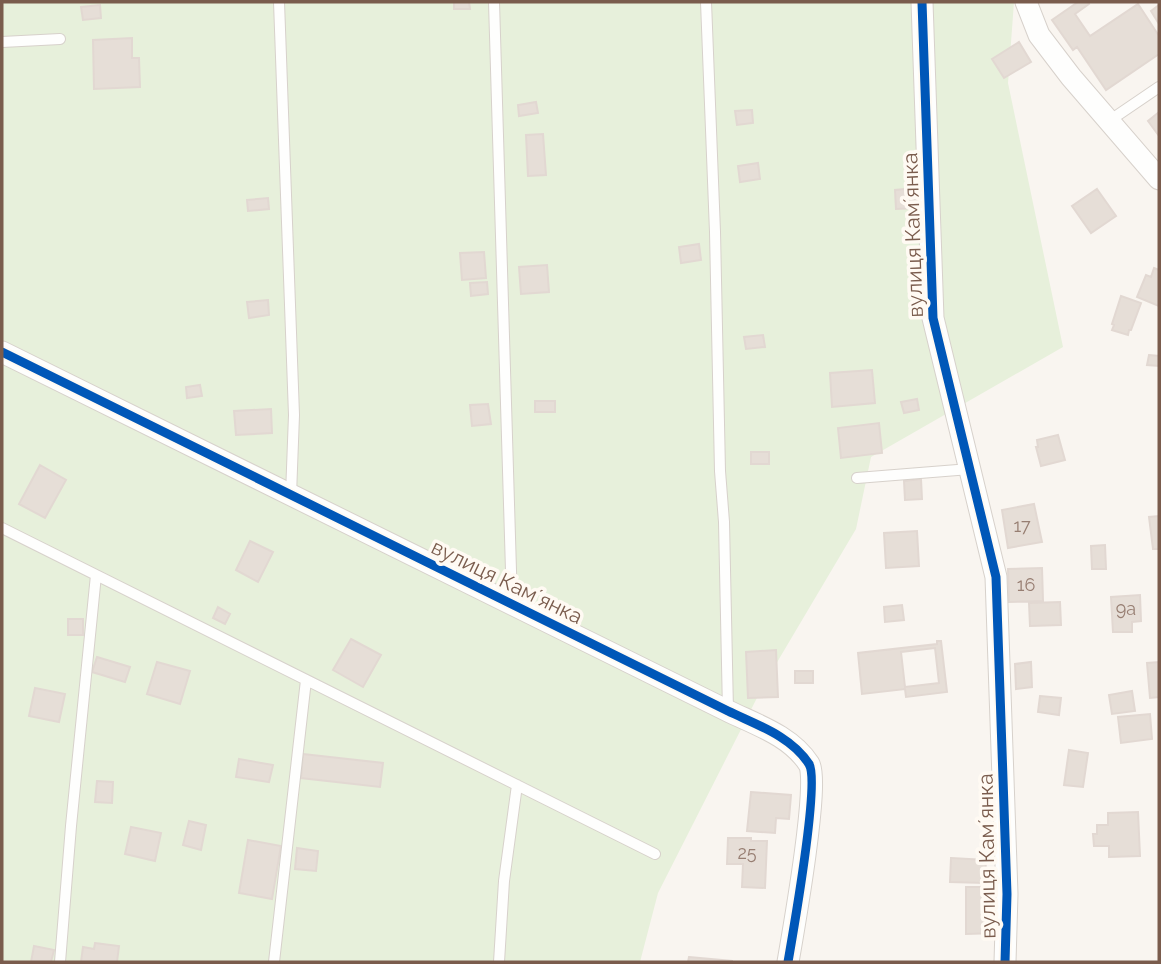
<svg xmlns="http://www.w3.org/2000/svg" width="1161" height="964" font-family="Raleway,sans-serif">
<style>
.green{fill:#e7f0db}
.building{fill:#e6ded7;stroke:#e2d8d2;stroke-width:2;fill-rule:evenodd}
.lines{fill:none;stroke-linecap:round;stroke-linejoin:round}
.service-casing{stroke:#d7d1cb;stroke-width:12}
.minor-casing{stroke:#d7d1cb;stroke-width:23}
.service{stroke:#fefefd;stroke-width:10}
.minor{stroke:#fefefd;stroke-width:21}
.cycleway-casing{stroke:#fffaf3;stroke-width:13}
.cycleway{stroke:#0057b8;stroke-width:9}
.labels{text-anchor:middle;stroke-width:7;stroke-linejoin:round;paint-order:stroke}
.number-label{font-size:18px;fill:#977e72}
.street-label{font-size:21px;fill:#7a5c4d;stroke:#fffaf3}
</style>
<rect width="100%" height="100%" fill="#f9f5f0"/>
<path class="green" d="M2,2h1012l-6,81 55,264 -192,110 -15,72 -93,157 -105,207 -18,69h-638z"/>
<path class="building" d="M454,2h15l1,7h-16z
M1078,2h10l1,2 -14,10 15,22 48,-32 21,32v18l-53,36 -29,-43 -4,3 -21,-30z
M100,5l1,13 -18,2 -2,-13z
M1159,5v19l-8,-13z
M132,38v20h7l1,29 -46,2 -1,-49z
M1019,42l12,20 -27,16 -12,-19z
M536,102l2,11 -19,3 -1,-11z
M752,110l1,13 -16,2 -2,-14z
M1159,112v24l-11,-15z
M543,134l3,41 -18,1 -2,-41z
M758,163l2,16 -20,3 -2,-16z
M916,188l2,20 -22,1 -1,-19z
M1097,189l19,27 -25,17 -19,-27z
M268,198l1,11 -21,2 -1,-11z
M699,244l2,16 -20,3 -2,-16z
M484,252l2,26 -24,2 -2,-27z
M547,265l2,27 -28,2 -2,-27z
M1154,268l5,2v36l-22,-9 9,-22 5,2z
M487,282l1,12 -17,2 -1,-13z
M1121,296l20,7 -10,27h-2l-1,5 -16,-5 2,-5 -2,-1z
M268,300l1,15 -20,3 -2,-16z
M763,335l2,12 -19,2 -2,-12z
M1149,355l10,1v10l-12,-1z
M872,370l3,33 -43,4 -2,-34z
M200,385l2,11 -15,2 -1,-11z
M917,399l2,11 -15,3 -3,-11z
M535,401h20v11h-20z
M488,404l3,20 -19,2 -2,-21z
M271,409l1,24 -36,2 -2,-24z
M879,423l3,30 -41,5 -3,-30z
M1058,435l7,25 -24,6 -5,-19h2l-1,-7z
M751,452h18v12h-18z
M40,465l26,15 -21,38 -26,-14z
M921,479l1,20 -17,1 -1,-19z
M1034,504l8,38 -34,6 -6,-38z
M1159,516v33h-6l-4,-32z
M917,531l2,35 -33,2 -2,-35z
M250,541l23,11 -15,30 -22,-12z
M1105,545l1,24h-14l-1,-23z
M1042,568l1,33 -34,1 -1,-33z
M1140,595l1,26 -9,1v10h-19l-2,-35z
M1060,602l1,23 -31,1 -1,-23z
M902,605l2,15 -19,2 -1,-15z
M218,607l12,7 -5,10 -12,-6z
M68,619h15v16h-15z
M351,639l30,16 -18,32 -30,-17z
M937,641h4l6,51 -41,5 -1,-8 -43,5 -4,-41 79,-9zM935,648l4,35 -34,4 -4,-35z
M776,650l2,47 -30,1 -2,-46z
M97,657l33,10 -5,15 -33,-10z
M157,662l33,9 -10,33 -33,-10z
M1031,662l1,25 -16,2 -1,-25z
M1159,662v35l-9,1 -3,-35z
M795,671h18v12h-18z
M35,688l30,6 -6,28 -30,-6z
M1132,691l3,20 -23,3 -3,-19z
M1040,696l21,2 -2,17 -21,-3z
M1150,714l2,25 -31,4 -3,-26z
M1069,750l19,3 -5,34 -19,-2z
M303,754l80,9 -3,24 -79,-9z
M239,759l34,6 -4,17 -33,-5z
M97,781l16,1 -1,21 -17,-1z
M751,792l40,3 -2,24 -13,-1 -1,15 -28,-2z
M1138,812l2,44 -31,1v-11h-15l-1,-12h4v-9h11v-12z
M189,821l17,4 -5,25 -18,-5z
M131,827l30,6 -6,28 -30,-7z
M728,838h23v3h16l-2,47 -23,-1 1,-23h-16z
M248,840l33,6 -9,53 -33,-6z
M297,848l21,3 -2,20 -21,-2z
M951,858l35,2 -1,23 -35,-1z
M966,887h31v46l-31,1z
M95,943l24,3 -2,16h-36l2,-15 11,2z
M34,946l20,4 -3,12h-20z
M689,957l43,4v1h-44z"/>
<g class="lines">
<defs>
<path id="service" d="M279,2l15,413 -3,80
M494,2l18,602
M706,2l9,230 5,239 4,51 4,189
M2,42l58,-3
M1109,121l50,-34
M857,478l113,-9
M2,528l653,326
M60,962l11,-136 25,-251
M274,962l32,-282
M499,962l5,-81 13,-96"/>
<path id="minor" d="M922,2l11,316 63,259 11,317 -2,68
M1026,2l13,33 32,42 88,102
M2,352l726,359c29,14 63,25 81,53 11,17 -16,169 -21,198"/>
</defs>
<use href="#service" class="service-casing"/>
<use href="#minor" class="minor-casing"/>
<use href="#service" class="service"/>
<use href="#minor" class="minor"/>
<defs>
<path id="cycleway" d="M922,2l11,316 63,259 11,317 -2,68
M2,352l726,359c29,14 63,25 81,53 11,17 -16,169 -21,198"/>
</defs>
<use href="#cycleway" class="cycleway-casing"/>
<use href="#cycleway" class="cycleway"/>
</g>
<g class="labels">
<g class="number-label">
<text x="1022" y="532">17</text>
<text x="1026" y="591">16</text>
<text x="1126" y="615">9а</text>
<text x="747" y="859">25</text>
</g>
<g class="street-label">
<text transform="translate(913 235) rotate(-92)" y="7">вулиця Камʼянка</text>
<text transform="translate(507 582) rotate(26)" y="7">вулиця Камʼянка</text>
<text transform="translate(987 856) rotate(-91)" y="7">вулиця Камʼянка</text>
</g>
</g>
<rect width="1161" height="964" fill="none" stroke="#7a5c4d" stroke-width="7"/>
</svg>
